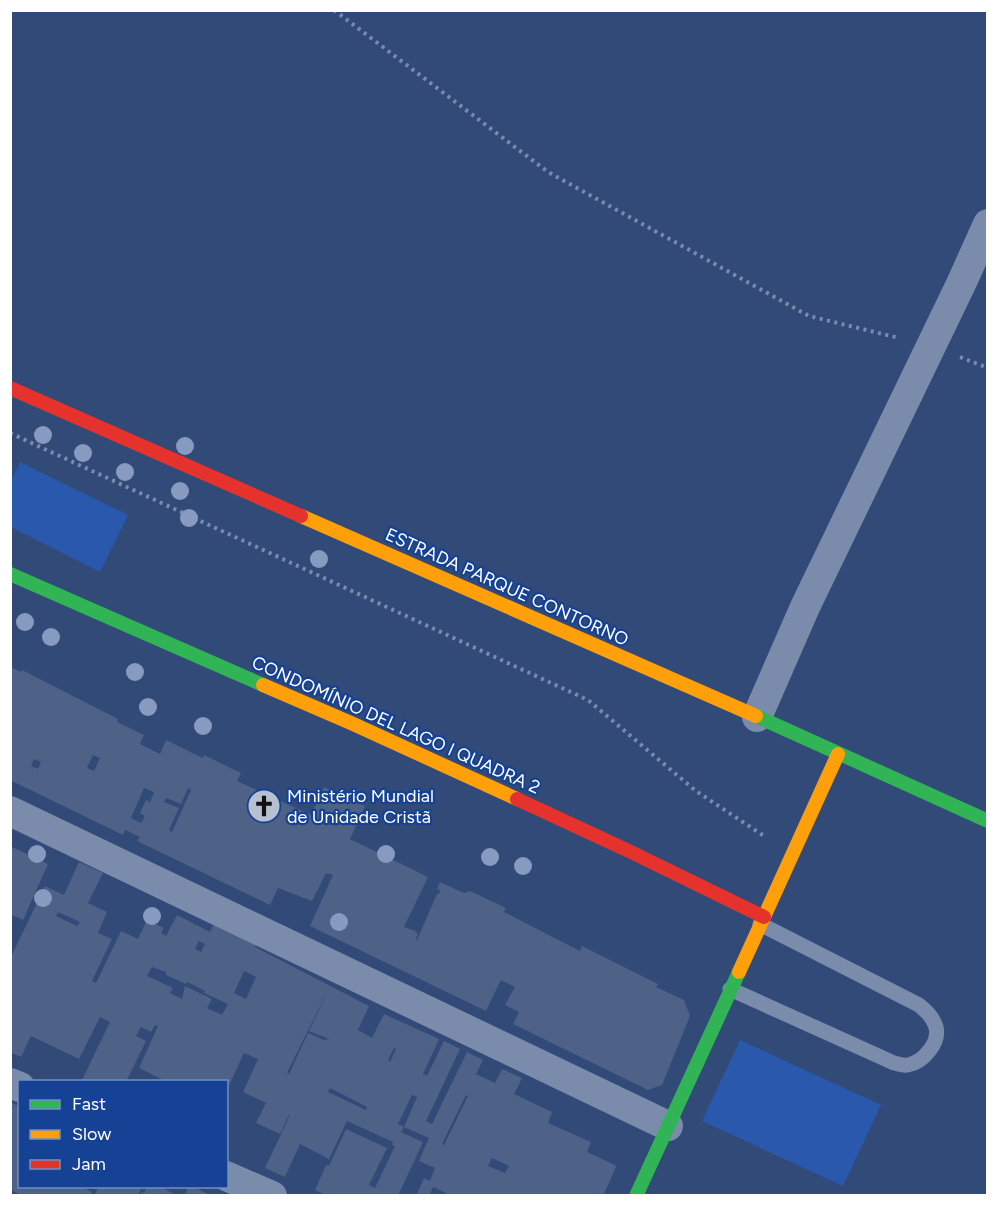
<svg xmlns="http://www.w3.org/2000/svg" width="998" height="1206" font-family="Figtree,sans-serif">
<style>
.green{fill:#2958ac}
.building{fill:#4e6186;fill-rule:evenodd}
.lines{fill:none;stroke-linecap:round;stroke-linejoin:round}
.path{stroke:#7b8bab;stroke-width:4;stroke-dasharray:3 4.5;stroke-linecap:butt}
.lane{stroke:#7b8bab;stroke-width:15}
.street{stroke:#7b8bab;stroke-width:30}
.fast{stroke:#30b455;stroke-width:14}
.slow{stroke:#ff9f0a;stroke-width:14}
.jam{stroke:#e5322d;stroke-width:14}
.tree{fill:#879bc1}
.labels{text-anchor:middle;stroke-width:4.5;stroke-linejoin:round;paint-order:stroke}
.street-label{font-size:18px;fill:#fff;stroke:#154295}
.poi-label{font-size:18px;fill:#fff;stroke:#154295;text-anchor:start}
</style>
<rect width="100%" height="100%" fill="#324a78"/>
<path class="green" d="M20,462l108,53 -28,57 -89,-45v-46z
M740,1040l141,65 -38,81 -141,-65z"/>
<path class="building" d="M10,667l11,5 1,-2 96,49 -1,3 27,13 -4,9 20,10 6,-14 37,18 1,-3 37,18 -4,8 74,34 13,-28 41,19 -15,33 78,38 -24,50 12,4 -1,1 3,2 -2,5 1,1 20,-46h2l1,-4 -3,-1 3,-7 24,11 6,-2 36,17 -2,4 76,39 2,-5 76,38 -2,3 28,13 6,16 -28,69 -14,5 -135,-66 6,-12 -14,-7 10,-18 -14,-7 -15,31 -176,-85 23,-51 -7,-2 -14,28 -34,-13 -8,17 -133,-64 3,-4 -15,-7 -2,5 -113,-55zM93,755l7,3 -6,13 -7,-3zM34,759l7,3 -3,7 -7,-3zM144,788l10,4 -4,10 -4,-2 -6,13 5,3 -4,7 -10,-5zM188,788l3,2 -19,42 -3,-2 10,-22 -15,-6 2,-4 15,6z
M10,846l38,18 -25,56 -13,-6z
M79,862l24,11 -15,30 19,9 -9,21 14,6 -20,42 4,2 25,-52 17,8 9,-19 17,8 -3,5 5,3 11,-21 33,17 4,-8 42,21 -1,2 114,59 -11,24 14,8 12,-24 55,25 -16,35 4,2 17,-35 16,8 -34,72 6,3 35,-72 16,8 -7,14 19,9 7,-14 20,9 -8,16 38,18 -4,11 43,19 -4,10 28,13 1,2 -13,29h-151l-19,-9 -4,9h-13l8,-18 6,3 5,-13 -16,-7 10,-23 -25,-11 13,-30 -5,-2 -14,29 6,3 -3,5 22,10 -25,54h-71l-12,-6 11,-25 3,1 17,-37 41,19 -18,37 6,3 20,-42 -3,-1 1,-3 -46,-21 -18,38 -29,-15 -15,33 -20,-9 25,-53h-1l-9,19 -24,-11 10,-20 -23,-11 15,-33 -14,-6 -18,39v-10h-59l-28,-14 19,-42 -3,-1 -4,7 -10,-5 -5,9 10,5 -20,41h-45l29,-60 -10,-5 -21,42 -48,-23 -10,21 -11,-5v-93l35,-73 19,9zM58,912l22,10 -3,4 -21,-10zM199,941l6,3 -4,8 -6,-3zM152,967l14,5v3l20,9 1,-2 18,9 -1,2 24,11 -6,11 -15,-7 5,-9 -27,-13 -3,13 -12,-6 3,-5 -26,-12zM244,971l12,6 -10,22 -12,-6zM329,988l-20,43 20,8 -5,1 -16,-7 -19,41 -2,-1zM394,1048l2,1 -6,13 -2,-2zM330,1088l37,19 -1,3 -38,-18zM466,1095l2,1 -24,49 -2,-1zM492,1158l17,8 -4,7 -17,-7z
M10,1102l10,5v79h65l-1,2 8,4 -2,4h-68l-12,-7z
M99,1186h43l-4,10h-44z
M147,1186h12l19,10h-37l1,-4 2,1z
M189,1186h3l20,10h-28z"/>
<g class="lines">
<path class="path" d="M334,10l214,162 261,144 90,22
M960,357l28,11
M10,433l578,267 108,91 68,45"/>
<path class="lane" d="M730,989l164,74c5,1 9,3 14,2 15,-3 32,-22 28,-38 -3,-10 -10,-16 -17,-22l-159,-81"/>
<path class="street" d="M757,717l48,-110 156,-323 27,-60
M10,811l658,315
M10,1083l10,4
M226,1176l46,20"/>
<path class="fast" d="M10,574l253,111
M756,716l232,105
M636,1196l103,-224"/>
<path class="slow" d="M301,516l455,200
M263,685l88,38 166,76
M739,972l99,-218"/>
<path class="jam" d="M10,388l291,128
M517,799l114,53 133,65"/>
</g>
<g class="tree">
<circle cx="43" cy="435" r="9"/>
<circle cx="185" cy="446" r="9"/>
<circle cx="83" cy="453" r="9"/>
<circle cx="125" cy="472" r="9"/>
<circle cx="180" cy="491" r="9"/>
<circle cx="189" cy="518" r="9"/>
<circle cx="319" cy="559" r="9"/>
<circle cx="25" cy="622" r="9"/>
<circle cx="51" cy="637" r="9"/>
<circle cx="135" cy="672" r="9"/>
<circle cx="148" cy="707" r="9"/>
<circle cx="203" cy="726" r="9"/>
<circle cx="37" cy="854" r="9"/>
<circle cx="386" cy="854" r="9"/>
<circle cx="490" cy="857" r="9"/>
<circle cx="523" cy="866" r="9"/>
<circle cx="43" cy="898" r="9"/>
<circle cx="152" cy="916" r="9"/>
<circle cx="339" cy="922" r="9"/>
</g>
<defs>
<symbol id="church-disc" viewBox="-11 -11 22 22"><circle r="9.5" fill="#b7c0d0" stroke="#154295"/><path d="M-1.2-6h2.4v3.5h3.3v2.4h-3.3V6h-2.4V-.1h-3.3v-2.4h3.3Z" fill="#111"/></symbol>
</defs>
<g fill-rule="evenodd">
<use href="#church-disc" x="245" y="787" width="38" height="38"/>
</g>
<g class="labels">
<g class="street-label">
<text transform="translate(507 587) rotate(24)" y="6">ESTRADA PARQUE CONTORNO</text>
<text transform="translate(396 725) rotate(24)" y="6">CONDOMÍNIO DEL LAGO I QUADRA 2</text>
</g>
<g class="poi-label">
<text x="287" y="802">Ministério Mundial<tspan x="287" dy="21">de Unidade Cristã</tspan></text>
</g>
</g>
<rect width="998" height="1206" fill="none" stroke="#ffffff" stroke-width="24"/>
<rect x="18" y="1080" width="210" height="108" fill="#154295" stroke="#738ebf" stroke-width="1.5"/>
<rect x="30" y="1100" width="30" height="9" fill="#30b455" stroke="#738ebf" stroke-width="1.5"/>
<text x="72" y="1110" font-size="18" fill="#ffffff">Fast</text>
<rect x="30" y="1130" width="30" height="9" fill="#ff9f0a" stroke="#738ebf" stroke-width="1.5"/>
<text x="72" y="1140" font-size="18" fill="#ffffff">Slow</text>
<rect x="30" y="1160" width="30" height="9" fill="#e5322d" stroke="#738ebf" stroke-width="1.5"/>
<text x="72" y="1170" font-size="18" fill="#ffffff">Jam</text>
</svg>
